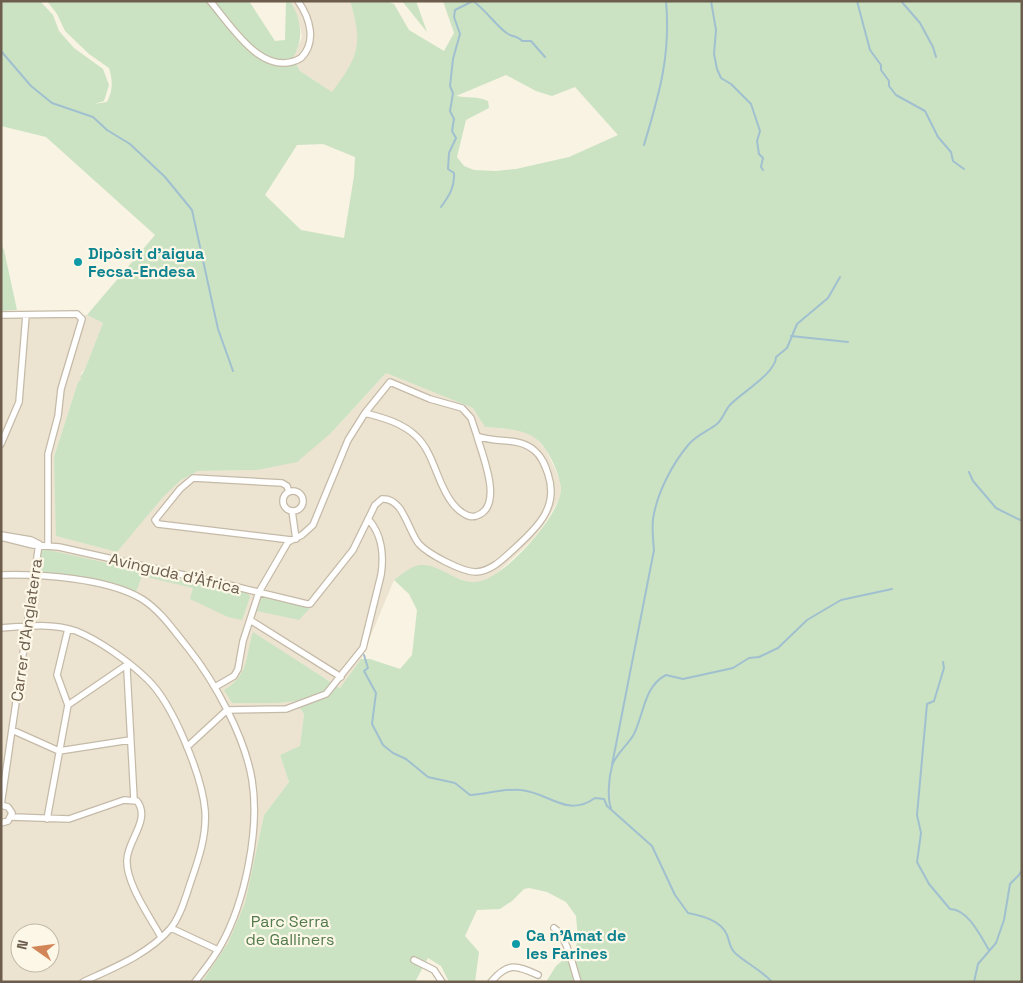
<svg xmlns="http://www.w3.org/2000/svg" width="1023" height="983" font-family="'Space Grotesk',sans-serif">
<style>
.residential{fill:#ece3d0;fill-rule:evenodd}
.green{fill:#cbe3c3;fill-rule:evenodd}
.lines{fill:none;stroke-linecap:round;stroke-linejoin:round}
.stream{stroke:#a1c0cf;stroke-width:2}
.minor-casing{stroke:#c5baa8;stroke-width:8}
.minor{stroke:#fff;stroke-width:5.5}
.culture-dot{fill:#0f9aa8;stroke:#fcf7e7;stroke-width:2}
.labels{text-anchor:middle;stroke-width:4.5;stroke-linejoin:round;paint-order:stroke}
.culture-label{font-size:16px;font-weight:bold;fill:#0d838f;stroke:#fcf7e7;text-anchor:start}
.street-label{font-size:16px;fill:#6c5d4c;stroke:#fcf7e7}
.park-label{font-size:16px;fill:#527b4c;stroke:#fcf7e7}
</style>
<rect width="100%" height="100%" fill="#f8f3e2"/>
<path class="residential" d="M290,1h60l9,33 -3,17 -6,18 -18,23 -32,-21 -7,-13 9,-21 -2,-12z
M87,315l16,8 -18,46 -4,4 2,6 -5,3 -24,75 3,79 60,16 45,-55 19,-17 17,-9 59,-1 74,-37 55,-60 88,35 11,19 35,3 15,7 11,13 14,30 1,16 -18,30 -10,13 -39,37 -14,6h-11l-15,-5 -60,3 -33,79 -20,29 -88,-55 -10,41 -7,9 -12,7 54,13 17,-3 9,14 -4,33 -20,8 9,27 -25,33 -19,88 -17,40 -26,39h-201v-664zM20,933h30v30h-30z"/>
<path class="green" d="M1,1h39l13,14 6,16 15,17 29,21 6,16 -5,16 -10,3 13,-2c6,-12 6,-21 2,-34l-20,-14 -24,-23 -8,-17 -10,-13h202l26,40 10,-1 1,-39h4c12,19 14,38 3,57l7,13 32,21c27,-36 31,-48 18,-91h37l7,3 15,26 35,21 10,-18 -11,-32h579v981h-476l10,-16 19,-16 3,-12 -2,-22 -10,-14 -19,-10 -18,-4 -5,1 -12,12 -12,8 -23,1 -12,26 14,16 -4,30h-26l-8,-16 -13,-8 -13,24h-213l26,-39 17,-40 19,-88 25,-33 -9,-27 20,-9 4,-32 -9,-13 -17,2h-46l-8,-13c25,-14 21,-33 29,-58l87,56 21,-29h9l30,10 12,-14 5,-45 -8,-16 -15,-14c7,-5 17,-14 26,-15 21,-2 39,22 61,16 26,-7 72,-59 79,-85 4,-13 -7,-35 -14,-46 -13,-22 -38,-21 -61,-23l-12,-19 -87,-35 -55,60 -34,29 -40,8 -59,1 -17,9 -18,17 -46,55 -61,-16 -2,-79 24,-75 4,-3 -2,-1 5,-9 18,-46 -16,-8 68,-80 -109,-98 -45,-11zM506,75l30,16 16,5 23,-9 43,48 -49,22 -53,12 -20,2 -22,-1 -10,-4 -7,-9 9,-37 23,-12 -1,-7c-10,-5 -22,-3 -32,-5zM323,144l32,13 -1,19 -10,62 -43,-8 -36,-35 32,-50z
M402,1h14l11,31z
M1,244l3,6 13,60 -16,1z
M44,549l157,35 1,-2 46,11 2,4 -8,23 -14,-3 -38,-18 3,-11 -51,-12 -6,16 -29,-10 -69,-11 2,-18z
M264,597l46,11 -11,12 -42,-9 4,-13z"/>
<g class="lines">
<path class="stream" d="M711,1l5,29 -2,24 3,15 4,9 10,6 20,20 9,27 -3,10 2,13 4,4 -2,9 2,3
M857,1l13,49 11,15v5l8,11v5l7,9 29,16 13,26 13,15 2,9 11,8
M901,1l19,22 13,24 3,10
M1,51l30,35 21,17 41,14 14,13 23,14 35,33 27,33 26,119 15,42
M644,145c15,-50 27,-90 22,-144
M441,207c8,-11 14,-20 13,-34l-6,-4 1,-16 7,-15 -4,-7 2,-12 -4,-8 3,-18 -3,-7 3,-27 7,-25 -6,-17 1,-7 18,-9c13,9 23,25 35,33 5,3 10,2 14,7h9l14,16
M791,336l57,6
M969,472l4,9 23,27 26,13
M364,655l4,13 -4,3 12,22 -4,31 11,21 10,8 13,6 22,18 27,6 15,12c16,-1 36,-7 51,-5 29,3 46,28 74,8l9,1 3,7 45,40 23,49 13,18c14,3 33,7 39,22 3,7 2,12 8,18 11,10 26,17 37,29
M943,662l1,6 -10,33 -7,3 -10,111 4,18 -4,29 12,22 21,25c18,0 31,28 39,41
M612,765l42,-215c-1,-10 -2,-21 -1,-31 4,-26 19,-55 36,-75 8,-9 19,-13 28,-20 6,-5 8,-14 13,-19 11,-12 46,-32 46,-48l11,-9 10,-24 31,-26 12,-21
M611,808c-4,-10 -2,-31 1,-42 3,-11 16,-21 22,-32 10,-20 10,-48 32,-59l17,4 50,-11 16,-10 10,-1 19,-9 29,-28 34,-20 51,-11
M974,982l4,-18 18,-21 8,-23 6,-36 9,-9 3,-5"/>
<defs>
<path id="minor" d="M210,1c21,24 53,79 91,57 16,-16 9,-40 -3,-57
M1,315l76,-1 5,5 -21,70 -3,27 -10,38v91
M365,413c19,5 38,10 52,24 18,18 20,48 36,67 5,6 15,15 23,12 29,-9 6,-61 1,-80
M1,444l18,-42 7,-87
M283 501a10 10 0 1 1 20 0a10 10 0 1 1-20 0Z
M289,492l-2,-6 -5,-3 -89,-5 -13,11 -25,31 3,4 133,16
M292,511l4,28
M1,535l30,5 8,4
M1,537l32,8 26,2 174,39c24,6 49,12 74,18h3l43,-54 22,-45 7,-6c21,-2 26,32 37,45 9,10 43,28 57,28 16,-1 28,-14 39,-24 23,-21 44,-41 33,-74 -3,-9 -6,-17 -13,-23 -17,-15 -38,-7 -58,-15l-6,-18 -9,-10 -32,-9 -40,-17 -25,31 -17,27 -35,85 -11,10 -14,7 -29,50 -16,49 -5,28 -4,7 -19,11
M1,575c40,-1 106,3 141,24 19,12 32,32 46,49 27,34 57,89 64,132 8,49 -7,122 -31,165 -7,13 -17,25 -26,37
M250,620l91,57
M1,628c25,-2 52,-5 75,3 23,9 55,32 72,49 25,24 54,96 57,130 2,26 -7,51 -15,74 -5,15 -10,33 -20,45 -23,26 -57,39 -87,53
M128,664l-1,6 7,129
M68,705l60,-41
M12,730l47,21 71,-11
M187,747l40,-37 59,-1 40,-15 37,-46 18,-73c3,-19 1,-41 -13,-56
M1,805l38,-261
M1,805l7,2 4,6 -4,8 -7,2
M12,817l57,2 55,-19 13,1c14,18 -9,39 -10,58 -2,23 23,58 34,78
M47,819l21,-114 -11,-30 11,-46
M171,928l47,22
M554,928c13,8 19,39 24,54
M414,960l20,10 8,12
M491,982c17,-20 25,-17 47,-7"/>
</defs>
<use href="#minor" class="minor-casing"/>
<use href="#minor" class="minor"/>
</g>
<g class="culture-dot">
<circle cx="78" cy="262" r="5"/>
<circle cx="516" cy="944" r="5"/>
</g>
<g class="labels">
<g class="culture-label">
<text x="88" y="259">Dipòsit d'aigua<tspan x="88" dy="18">Fecsa-Endesa</tspan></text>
<text x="526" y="941">Ca n'Amat de<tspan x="526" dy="18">les Farines</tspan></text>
</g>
<g class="street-label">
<text transform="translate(175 573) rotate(13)" y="6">Avinguda d'Àfrica</text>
<text transform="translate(26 630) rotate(-82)" y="6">Carrer d'Anglaterra</text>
</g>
<g class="park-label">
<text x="290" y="927">Parc Serra<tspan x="290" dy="18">de Galliners</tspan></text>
</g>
</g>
<rect width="1023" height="983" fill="none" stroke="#6c5d4c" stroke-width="5"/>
<g transform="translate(35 948) rotate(284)"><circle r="24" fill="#fcf7e7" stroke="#c2b9a9"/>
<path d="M0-4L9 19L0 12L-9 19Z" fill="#d28657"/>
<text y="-8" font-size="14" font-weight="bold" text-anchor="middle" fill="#6c5d4c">N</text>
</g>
</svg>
